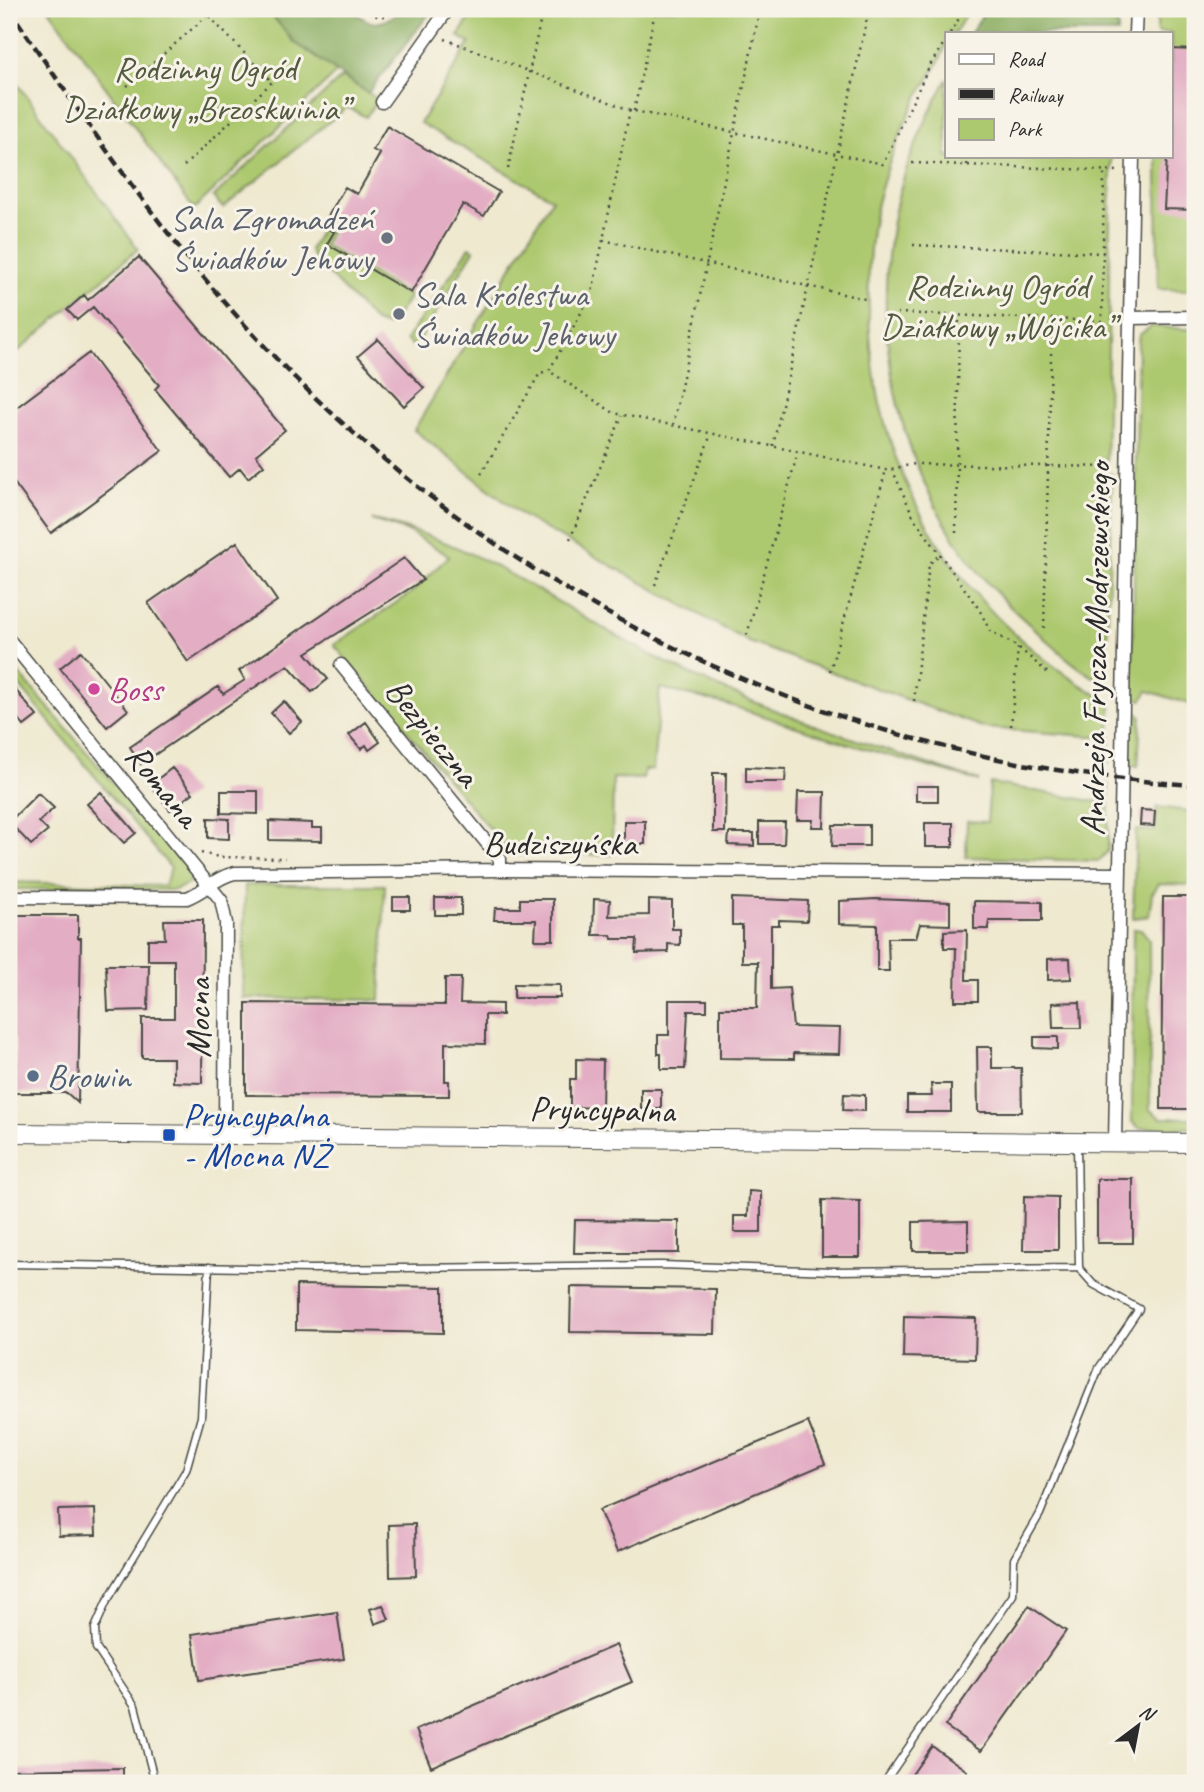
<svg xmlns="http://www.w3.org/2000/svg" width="1204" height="1792" font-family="Caveat,sans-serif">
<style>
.green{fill:#adc96f;stroke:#6c7a4d;stroke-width:2}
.forest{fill:#8aad62;stroke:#5a6c46;stroke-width:2}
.building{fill:#e3adc4}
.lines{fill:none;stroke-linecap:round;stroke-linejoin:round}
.lane-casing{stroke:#484844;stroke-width:9}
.street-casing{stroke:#484844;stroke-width:15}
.secondary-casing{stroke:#484844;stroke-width:20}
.path{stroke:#484844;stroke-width:2.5;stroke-dasharray:2 5;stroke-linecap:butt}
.lane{stroke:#fff;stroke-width:6}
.street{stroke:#fff;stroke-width:12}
.secondary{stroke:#fff;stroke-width:18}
.rail{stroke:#2b2b2b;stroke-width:4.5;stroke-dasharray:10 5;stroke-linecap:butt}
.worship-dot{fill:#6b7280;stroke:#f7f3e8;stroke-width:2.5}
.hotel-dot{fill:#d1479c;stroke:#f7f3e8;stroke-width:2.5}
.service-dot{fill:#5c6f8a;stroke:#f7f3e8;stroke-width:2.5}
.transit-dot{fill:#1a4fb4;stroke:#f7f3e8;stroke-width:2.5}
.labels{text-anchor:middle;stroke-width:6;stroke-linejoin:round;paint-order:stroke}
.park-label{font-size:35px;fill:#525a3f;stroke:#f7f3e8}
.worship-label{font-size:35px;fill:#5b616d;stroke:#f7f3e8;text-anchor:end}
.street-label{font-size:35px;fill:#2b2b2b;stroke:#f7f3e8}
.hotel-label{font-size:35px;fill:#b23c85;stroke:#f7f3e8;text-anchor:start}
.service-label{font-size:35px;fill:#4e5e75;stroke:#f7f3e8;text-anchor:start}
.transit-label{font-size:35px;fill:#164399;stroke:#f7f3e8;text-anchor:start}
</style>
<rect width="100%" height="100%" fill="#f7f3e8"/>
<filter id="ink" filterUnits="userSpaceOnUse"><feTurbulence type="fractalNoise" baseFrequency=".0143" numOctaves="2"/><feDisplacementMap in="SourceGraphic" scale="14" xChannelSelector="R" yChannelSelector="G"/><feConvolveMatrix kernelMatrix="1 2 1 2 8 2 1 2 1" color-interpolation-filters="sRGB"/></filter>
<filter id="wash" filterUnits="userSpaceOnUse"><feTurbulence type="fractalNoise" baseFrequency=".00686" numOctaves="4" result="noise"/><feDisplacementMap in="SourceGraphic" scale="28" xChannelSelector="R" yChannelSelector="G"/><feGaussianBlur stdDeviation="1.57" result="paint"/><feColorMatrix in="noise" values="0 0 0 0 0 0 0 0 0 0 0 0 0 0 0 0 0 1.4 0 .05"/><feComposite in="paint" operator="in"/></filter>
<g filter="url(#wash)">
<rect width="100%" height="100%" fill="#efe9d0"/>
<path class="green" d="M49,9h218l27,33 43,30 -143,137z
M476,9h493l-14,24h-8c0,26 -22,48 -33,71 -14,27 -29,69 -37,99 -9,38 -9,77 -8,116 7,167 97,303 242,384l-2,60 -9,-1 1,-25 -116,-9 -236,-86 -225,-125 -110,-87 138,-231 -132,-76 50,-80 -12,-7z
M1157,9h38v281l-37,-1 -1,-133h14v-123h-14z
M9,72l129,177 -129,110z
M342,77l36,22 -12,18 -19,-10 -124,101 -10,-11z
M947,79v77h164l-5,318h6l-6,207c-19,-1 -60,-42 -76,-56 -119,-101 -167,-267 -134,-419 10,-45 29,-87 51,-127z
M322,228l8,5 -6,12 86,51 -14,21 -10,9 -11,-4 -61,-63 -4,-10z
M470,247l4,3 -59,97 -9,-7z
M1152,326l43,4v376l-47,-15 -6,9 -10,-2 6,-355 1,-8z
M372,520c104,20 192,91 285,138 102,52 214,87 322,123l-127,-36 -126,-41 -66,-16 -7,82h-9l-1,9 -30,-1 -1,77 -101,-1 -177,-209 78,-53 37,-36 -40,-24z
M9,662l176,204 5,12 -2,6 -13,6 -166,-1v-7l155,4 7,-18 -162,-195z
M1130,711l11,4 -3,51 -10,-2z
M990,783l108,19 1,-19 10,2 -1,66 -9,10 -133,-4 1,-36 20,1z
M1157,807l38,5v73l-36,-1 -7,10 -3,22 -16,2 3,-88 19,1z
M245,885h140l-5,115 -137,-2z
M1133,929h8l8,10 1,171 11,8h34v10h-56l-7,-6z"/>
<path class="forest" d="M267,9h84c25,22 28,14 54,1 7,-4 20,-1 28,-1l-65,84 -74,-51z
M986,9h132v24h-147z"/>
<g id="blocks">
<path class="building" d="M1172,49l23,1v160l-31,-1 3,-53h4z
M387,126l112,66 -15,24 -21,-12 -52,89 -84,-49 7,-12 -11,-7 22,-38 12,7 23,-40 -7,-4z
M139,257l146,173 -29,25 8,10 -16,13 -8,-10 -11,9 -74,-88 4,-4 -66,-78 -16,13 -10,-10 17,-15 4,5z
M378,339l46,49 -20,18 -46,-50z
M89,353l73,98 -111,82 -42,-57v-63z
M237,542l40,59 -89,61 -40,-59z
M404,558l19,22 -117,73 22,26 -16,13 -24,-27 -147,99 -11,-17 88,-60 5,7 22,-14 -6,-9z
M81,651l47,59 -21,17 -47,-59z
M9,682l28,34 -13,10 -15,-19z
M284,701l18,21 -13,11 -18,-20z
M366,722l14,20 -11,8 -3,-5 -5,4 -12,-14z
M746,767l40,2 -1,13h-39z
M172,768l21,25 -23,17 -20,-25z
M713,773h13l-1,59h-12z
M916,786h22v15h-22z
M221,791h37v23l-37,-1z
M101,792l35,41 -12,10 -37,-39z
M798,792h27l-1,35h-12l1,-7h-16z
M38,793l16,15 -15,14 9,9 -17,14 -22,-23z
M1141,810l14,1 -1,15 -14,-1z
M208,818l21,1v20l-21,-1z
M269,821l43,2v5h10v13l-53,-1z
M624,821h21v23h-21z
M759,822h26l-1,22h-25z
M925,823h28v24h-28z
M833,825h36v21h-37z
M729,833h25v13l-26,-1z
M393,897h17v13h-17z
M1163,897h30l-3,212h-29z
M435,898h26v17h-26z
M732,898l76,3 -1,20 -28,-1v5h-8v64l18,-1 4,39 47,1 -1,26 -45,-1v6l-74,-1v-50h37l1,-46h-16v-37h-10z
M520,899h33v41h-18l1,-20h-42l1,-12h25z
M594,899l16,1 -1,16 40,-1v-15l23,1v28h8v16l-12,-1v8l-32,1 1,-14h-25l-1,-4h-18z
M876,899l74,3v23l-30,-1 -4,14h-28l1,33h-12v-46l-38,-1v-23z
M974,901l68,1v19h-53v8h-15z
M9,915h69v23h3l-3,165 -11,-10h-58v-29h6v-26h-6z
M164,920h39l-1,163 -29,-1v-24h-31v-40h32v-58h-26v-21h17z
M967,930l-1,50h12v21h-23l1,-53h-12v-17z
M1070,958l1,21 -23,1v-21z
M106,965h43l-1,45 -40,1z
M445,978h16l-1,25 42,1v11h-17v29l-40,-1v38h4v15l-203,-1v-92l199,2z
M514,984l46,1v13h-46z
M669,1000h38v11h-19l-3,58h-24v-15h-3v-19h11z
M1080,1002l1,26h-28l-1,-25z
M1034,1037h24v12l-24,-1z
M977,1047h15v21h29l1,44h-44z
M576,1059l27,1 -1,48 -32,-1v-28h6z
M931,1084h20v28h-44v-16h25z
M641,1089h20v20h-20z
M844,1094l21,1v16l-22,-1z
M1097,1179h36v64h-36z
M749,1191l12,1v40h-27v-16h14z
M1024,1196l34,1v53h-35z
M822,1200l38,1v56h-38z
M575,1220l104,1v32h-105z
M968,1221v30h-55v-29z
M296,1285l147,2v46l-147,-3z
M571,1287l145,2 -1,45 -145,-2z
M904,1316l72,2 -1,41 -72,-2z
M808,1422l17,42 -208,88 -18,-42z
M95,1509l1,26 -37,1 -1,-26z
M415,1524l1,52 -26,1 -1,-52z
M383,1605l6,14 -14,5 -5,-15z
M1029,1606l37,25 -85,120 -36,-25z
M337,1612l7,47 -145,21 -7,-46z
M616,1645l16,37 -201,85 -15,-37z
M932,1746l35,25 -8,12h-53z
M123,1768v15h-114v-13z"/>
</g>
</g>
<g filter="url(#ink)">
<use href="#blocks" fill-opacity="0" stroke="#484844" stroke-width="2"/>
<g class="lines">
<defs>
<path id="lane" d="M9,1264l302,5 350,-4 173,6 245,-3 -2,-123
M155,1783l-20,-77 -39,-58 -1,-20 11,-25 80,-133 15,-53 8,-150
M884,1783l129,-188 1,-36 26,-45 59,-146 40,-59 -46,-25 -14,-16"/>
<path id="street" d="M1135,33l1,-24
M382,102l66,-93
M1130,318l65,-1
M9,640l212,260 5,23 -1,213
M341,665l159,194v11
M9,897l178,1c18,-7 29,-21 48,-25l265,-3 617,4
M1115,1143l18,-987"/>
<path id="secondary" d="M9,1133l1186,10"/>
</defs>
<use href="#lane" class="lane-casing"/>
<use href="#street" class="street-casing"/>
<use href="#secondary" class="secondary-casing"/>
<path class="path" d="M363,9c15,10 22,10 36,0
M950,33l15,-24
M445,39l185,71 253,54 46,-97 18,-29
M127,86l81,-71
M630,110l-38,183 -43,78 65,42 272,57 29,-6 200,3
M634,111l21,-99
M912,163l207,8
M967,165v-9
M184,166l88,-84 -70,-73
M508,169l35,-160
M603,240l262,59
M913,245l190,8
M897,313l205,8 2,-151
M673,425l87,-416
M773,446l96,-437
M892,469l22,49 65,91 11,22 28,16 31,27
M481,474l59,-101 9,-2
M956,533l3,-217
M570,539l52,-123
M655,585l56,-151
M1044,628l8,-309
M747,635l51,-183
M830,671l56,-201
M914,701l15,-137 9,-8
M1011,726l7,-79
M201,853l18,4 66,1"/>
<use href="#lane" class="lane"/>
<use href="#street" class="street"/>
<use href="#secondary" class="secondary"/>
<path class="rail" d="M9,9c74,108 147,218 235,315 242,269 589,441 951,461"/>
</g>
</g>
<g class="worship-dot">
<circle cx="387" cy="238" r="7"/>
<circle cx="399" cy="314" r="7"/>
</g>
<circle class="hotel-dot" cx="94" cy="689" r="7"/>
<circle class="service-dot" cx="33" cy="1076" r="7"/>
<rect class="transit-dot" x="162" y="1128" width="14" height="14" rx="3.5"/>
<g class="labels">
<g class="park-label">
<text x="205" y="80">Rodzinny Ogród<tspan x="205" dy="40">Działkowy „Brzoskwinia”</tspan></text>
<text x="997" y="298">Rodzinny Ogród<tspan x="997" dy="40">Działkowy „Wójcika”</tspan></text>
</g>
<g class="worship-label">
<text x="373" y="230">Sala Zgromadzeń<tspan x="373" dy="40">Świadków Jehowy</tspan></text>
<text x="413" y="306" text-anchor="start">Sala Królestwa<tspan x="413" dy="40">Świadków Jehowy</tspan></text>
</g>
<g class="street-label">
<text transform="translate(1095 649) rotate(-89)" y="12">Andrzeja Frycza-Modrzewskiego</text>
<text transform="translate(433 732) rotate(51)" y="12">Bezpieczna</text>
<text transform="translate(163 785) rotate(51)" y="12">Romana</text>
<text x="560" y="855">Budziszyńska</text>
<text transform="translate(198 1018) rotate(-90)" y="12">Mocna</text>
<text transform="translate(602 1109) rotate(1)" y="12">Pryncypalna</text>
</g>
<g class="hotel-label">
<text x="108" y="701">Boss</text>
</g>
<g class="service-label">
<text x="47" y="1088">Browin</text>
</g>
<g class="transit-label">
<text x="183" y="1127">Pryncypalna<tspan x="183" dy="40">- Mocna NŻ</tspan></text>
</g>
</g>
<rect width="1204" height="1792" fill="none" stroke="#f7f3e8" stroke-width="35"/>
<rect x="945" y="32" width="228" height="126" fill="#f7f3e8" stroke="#a5a39c" stroke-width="2"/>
<rect x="959" y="54" width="35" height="10" fill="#ffffff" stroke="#a5a39c" stroke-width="2"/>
<text x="1008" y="66" font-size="21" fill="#2b2b2b">Road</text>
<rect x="959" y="89" width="35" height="10" fill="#2b2b2b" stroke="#a5a39c" stroke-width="2"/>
<text x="1008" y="102" font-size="21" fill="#2b2b2b">Railway</text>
<rect x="959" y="119" width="35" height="21" fill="#adc96f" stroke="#a5a39c" stroke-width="2"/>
<text x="1008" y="136" font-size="21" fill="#2b2b2b">Park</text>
<g transform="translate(1138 1726) rotate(32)" stroke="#f7f3e8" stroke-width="5" paint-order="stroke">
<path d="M0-5L12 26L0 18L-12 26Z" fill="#2b2b2b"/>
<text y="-10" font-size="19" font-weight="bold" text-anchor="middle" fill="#2b2b2b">N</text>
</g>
</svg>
